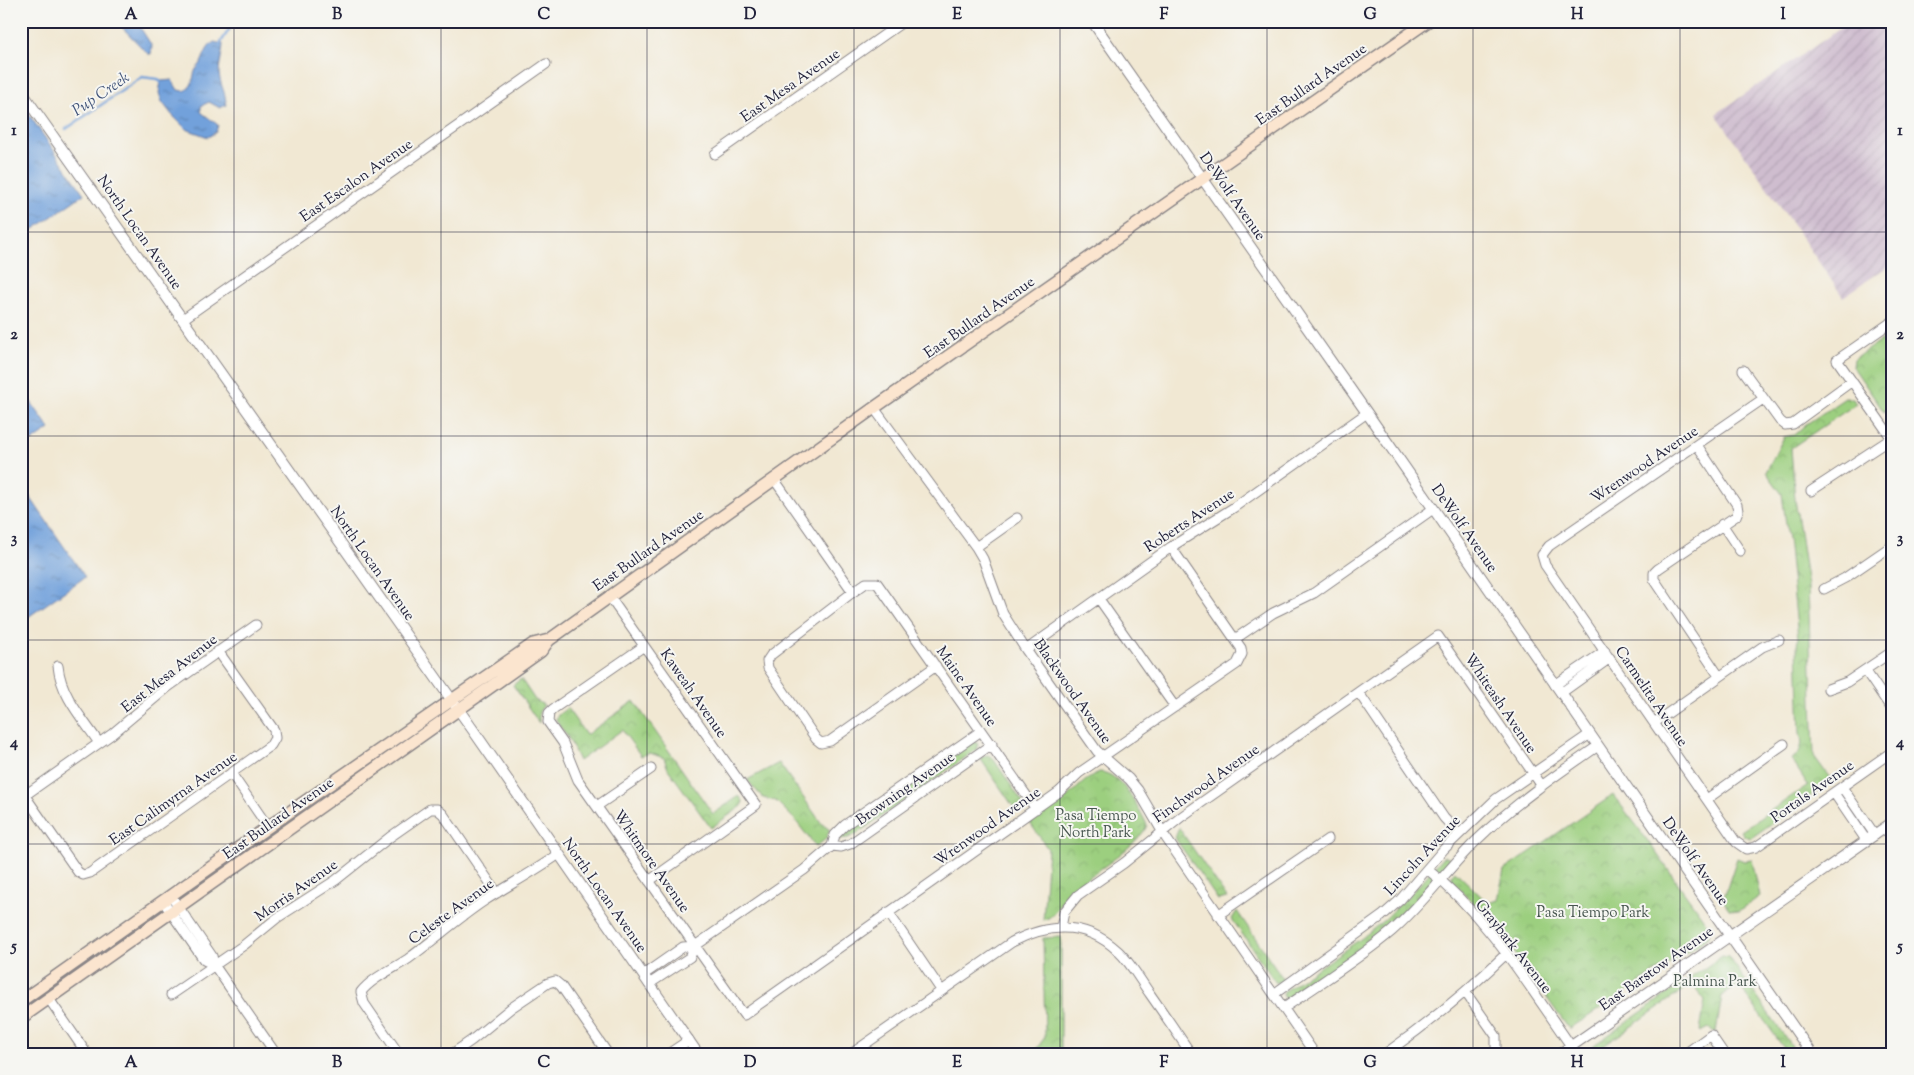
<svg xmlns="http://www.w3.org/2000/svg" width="1914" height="1075" font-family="'Sorts Mill Goudy',serif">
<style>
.industrial{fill:url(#industrial-furrows)}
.park{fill:url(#park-crowns);stroke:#5f785d}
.water{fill:url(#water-ripples);stroke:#4a628b}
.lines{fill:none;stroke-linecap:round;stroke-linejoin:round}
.stream{stroke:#72a1db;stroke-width:2.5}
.minor-casing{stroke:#8a8587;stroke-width:11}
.tertiary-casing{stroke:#8a8587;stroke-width:12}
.secondary-casing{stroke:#8a8587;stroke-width:14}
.minor{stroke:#fff;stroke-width:9}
.tertiary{stroke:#fff;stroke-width:10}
.secondary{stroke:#fbe5cf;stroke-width:11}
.grid{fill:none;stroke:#22223b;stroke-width:1;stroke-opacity:0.55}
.labels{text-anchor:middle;stroke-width:4;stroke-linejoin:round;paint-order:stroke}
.street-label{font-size:15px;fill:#22223b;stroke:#f6f6f2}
.park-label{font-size:15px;fill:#47564f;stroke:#f6f6f2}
.water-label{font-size:16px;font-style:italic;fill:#42557b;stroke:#f6f6f2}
.neatline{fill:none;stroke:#22223b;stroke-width:2}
.grid-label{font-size:16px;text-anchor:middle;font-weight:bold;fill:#22223b}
</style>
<defs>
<pattern id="industrial-furrows" width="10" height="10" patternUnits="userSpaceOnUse" patternTransform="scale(1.25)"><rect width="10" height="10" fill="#cfbdcf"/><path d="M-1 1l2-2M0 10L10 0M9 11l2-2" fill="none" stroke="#b1a2b3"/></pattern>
<pattern id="park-crowns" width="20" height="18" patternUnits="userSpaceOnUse" patternTransform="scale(1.25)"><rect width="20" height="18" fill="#9ccf7f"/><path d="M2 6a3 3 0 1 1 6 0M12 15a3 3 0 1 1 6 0" fill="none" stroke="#86b16f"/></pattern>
<pattern id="water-ripples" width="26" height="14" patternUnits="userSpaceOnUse" patternTransform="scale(1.25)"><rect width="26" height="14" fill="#72a1db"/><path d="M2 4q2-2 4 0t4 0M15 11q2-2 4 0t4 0" fill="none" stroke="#5d83b3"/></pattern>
</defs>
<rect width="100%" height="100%" fill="#f6f6f2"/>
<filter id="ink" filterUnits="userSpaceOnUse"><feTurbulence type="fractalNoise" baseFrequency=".02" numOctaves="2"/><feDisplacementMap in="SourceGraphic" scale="10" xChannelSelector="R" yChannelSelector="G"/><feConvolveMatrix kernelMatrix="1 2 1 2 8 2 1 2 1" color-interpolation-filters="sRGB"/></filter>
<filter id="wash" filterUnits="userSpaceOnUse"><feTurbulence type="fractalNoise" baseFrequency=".0096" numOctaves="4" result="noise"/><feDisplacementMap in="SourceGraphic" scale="20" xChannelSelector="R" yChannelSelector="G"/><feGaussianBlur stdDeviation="1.12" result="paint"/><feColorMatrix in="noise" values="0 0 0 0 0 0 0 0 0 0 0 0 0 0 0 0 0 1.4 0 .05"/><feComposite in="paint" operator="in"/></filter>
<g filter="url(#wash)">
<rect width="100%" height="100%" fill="#f1e8d3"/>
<path class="industrial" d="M1851,21h42v242l-50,34 -127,-183z"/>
<path class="park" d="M1893,332v74l-9,6 -31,-45 1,-8z
M1845,398l8,1 3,5 -65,44 4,51 13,87 6,170 18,25 -81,57 -7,-2 -3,-5 67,-46 -17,-26c10,-5 13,-15 9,-25l-3,-88 1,-8 -9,-91 -7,-53 -16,-22 18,-35 10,-2 11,-10z
M521,679l14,21 9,5 -5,7v11l-26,-38z
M634,701l79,113 26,-18 4,5 -1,5 -31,22 -43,-59 -4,-11 -14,-5 -9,3 -19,-26 -43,31 -10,-22 -13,-19 2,-5 9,-7 19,27z
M974,741l4,3 -2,6 -120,84 -8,4 -10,1 12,-13z
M987,755l5,2 31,46 -1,5 -5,4 -37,-54z
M779,763l43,61 8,6 -3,5 1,2 -12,10 -21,-27 -19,-19 -13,-3 -16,-18z
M1099,772c22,0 40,36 48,53 -7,20 -58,51 -76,65 -11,10 -15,28 -28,30l5,-71 -18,-26 34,-23 21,-19z
M1613,795l24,31 73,102 -2,8 -3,4 -136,89 -74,-104 -43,-44v-7l3,-3 33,32 10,-3 6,-30z
M1179,828l48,70 -9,2 -43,-62z
M1444,856l5,1 1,5 -20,21 -7,11 -46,43 -83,60 -8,2 -3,-4 1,-4 78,-53 22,-18 35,-35z
M1737,858l7,3 8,-1 8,36 -21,15 -10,-2 -6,-9z
M1237,911l47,69 -8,3 -44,-64z
M1061,937v117h-28l12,-17 -2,-99z
M1722,956l6,1 3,3 66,94h-9l-49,-69 -17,11 -6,37 -8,-5 -8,4 5,-32 -13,-16 -100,70h-11z"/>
<path class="water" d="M116,21h20l16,25 -1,8h-3z
M214,42l9,2c0,9 -4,20 -4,29 1,12 7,19 7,32l-6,3 -11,-6 -8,4v6l17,13 -2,7 -8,5 -22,-8 -14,-14 -10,-13 -3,-9 2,-12 11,-1 6,10 7,1c11,-8 6,-12 11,-22 2,-2 4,-4 5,-6 4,-9 5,-15 13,-21z
M21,103l63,91 -63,44z
M21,388l29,41 -29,20z
M21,484l64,93 -64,45z"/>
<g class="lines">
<path class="stream" d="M220,44l10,-16 1,-7
M66,129l76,-52 16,2 5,6"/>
</g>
</g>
<g filter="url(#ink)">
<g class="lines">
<defs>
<path id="minor" d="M715,154l189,-133
M183,319l363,-255
M1893,321l-56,39 56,80
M1743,370l37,51 5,4 8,-1 59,-43
M1763,399l-214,147 -7,9 3,10 191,277 10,7 10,-2 137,-96
M874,408l102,139 7,12 20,55 23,36 71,101 32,28 9,11 28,48 149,216
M1697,445l40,60 1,6 -2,5 -78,53 -4,4v6l65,97
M774,479l79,113
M1811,491l81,-53
M1722,524l18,27
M976,547l41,-29
M1824,589l21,-11 48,-33
M609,596l147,209 -107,76
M1099,599l76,108
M1235,639l38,-26 41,-20 119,-84
M644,646l-91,63 -4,4 -1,9 15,21 15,37 166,235 315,-223 20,-19 158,-109 5,-10 -1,-6 -70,-101
M1026,650l145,-103 62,-39 134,-95
M58,666c3,30 25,53 41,77
M936,666l-106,75 -9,2 -5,-4 -48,-71 -1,-7 4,-6 82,-63 13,-9h11l159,226
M1865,670l28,41
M1555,685l50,-34
M1828,689l19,-7 46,-31
M1359,693l85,125 15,16
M1561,693l49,-35
M1654,723l108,-76 17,-7
M231,773l37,54
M1842,787l33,48
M1834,793l32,47
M25,796l53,76 5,3 7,-2 181,-128 4,-7 -1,-8 -56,-79
M21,798l91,-64 56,-47 88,-62
M1707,799l77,-55
M597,806l54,-37
M832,846l9,1 9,-3 142,-100
M1427,869c60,47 101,116 144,177
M171,896l41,60 2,9
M163,901l41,59 10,5 62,89
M888,912l53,78
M1218,915l110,-76
M1061,927l3,-15 14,-17 46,-32 57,-46 257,-181 104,150
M643,975l40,-28 12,-1
M649,984l41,-27 5,-11 109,-76 28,-24 3,-11 10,-10 136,-94
M1466,993l30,43v18
M1274,994l108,-78 18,-16 44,-51 52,-50 94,-65
M171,995l73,-50 33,-27 59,-38 54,-43 40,-28h7l6,5 54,79
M49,999l38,55
M1284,1008c36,-25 75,-49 108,-77 32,-28 56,-63 86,-92 36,-35 78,-64 120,-93
M399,1054l-35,-51 -3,-11c11,-14 32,-23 47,-33 26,-19 49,-40 76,-58 25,-16 51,-30 75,-47
M452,1054l20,-14 39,-32 37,-25 7,-2 6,5 47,68
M668,1054l21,-14
M851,1054l161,-112c37,-19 74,-21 106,9 13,12 22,29 32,43 14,20 28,40 41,60
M1385,1054c44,-31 82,-62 121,-100
M1685,1054l26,-19 13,19"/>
<path id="tertiary" d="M1092,21l275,392 445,641
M21,91l452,639 225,324
M1560,1054l333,-232"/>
<path id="secondary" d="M21,1001l247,-174 265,-183 16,-4
M21,1018l478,-337 42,-30 8,-11 325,-232 554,-387"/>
</defs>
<use href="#minor" class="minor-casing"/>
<use href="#tertiary" class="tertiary-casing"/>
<use href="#secondary" class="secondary-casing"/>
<use href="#minor" class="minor"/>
<use href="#tertiary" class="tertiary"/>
<use href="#secondary" class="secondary"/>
</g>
</g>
<path class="grid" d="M234,21v1033M441,21v1033M647,21v1033M854,21v1033M1060,21v1033M1267,21v1033M1473,21v1033M1680,21v1033M21,232h1872M21,436h1872M21,640h1872M21,844h1872"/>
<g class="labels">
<g class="street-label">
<text transform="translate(1311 84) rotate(-35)" y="5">East Bullard Avenue</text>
<text transform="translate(790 85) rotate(-35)" y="5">East Mesa Avenue</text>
<text transform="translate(356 180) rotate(-35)" y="5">East Escalon Avenue</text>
<text transform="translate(1233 196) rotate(55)" y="5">DeWolf Avenue</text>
<text transform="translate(140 232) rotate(55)" y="5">North Locan Avenue</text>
<text transform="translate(979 317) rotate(-35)" y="5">East Bullard Avenue</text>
<text transform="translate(1644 464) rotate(-34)" y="5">Wrenwood Avenue</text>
<text transform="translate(1189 520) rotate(-33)" y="5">Roberts Avenue</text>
<text transform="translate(1465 528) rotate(55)" y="5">DeWolf Avenue</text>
<text transform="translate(648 550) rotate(-35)" y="5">East Bullard Avenue</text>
<text transform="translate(373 563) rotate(55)" y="5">North Locan Avenue</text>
<text transform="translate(169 673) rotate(-38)" y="5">East Mesa Avenue</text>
<text transform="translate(967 686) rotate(55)" y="5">Maine Avenue</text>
<text transform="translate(1073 691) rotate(55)" y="5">Blackwood Avenue</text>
<text transform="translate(694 693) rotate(55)" y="5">Kaweah Avenue</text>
<text transform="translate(1652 696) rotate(56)" y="5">Carmelita Avenue</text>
<text transform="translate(1501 703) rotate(56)" y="5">Whiteash Avenue</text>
<text transform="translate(1206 783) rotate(-35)" y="5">Finchwood Avenue</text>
<text transform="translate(905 788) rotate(-35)" y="5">Browning Avenue</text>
<text transform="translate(1812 791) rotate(-35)" y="5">Portals Avenue</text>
<text transform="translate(173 798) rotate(-35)" y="5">East Calimyrna Avenue</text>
<text transform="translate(278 818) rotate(-35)" y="5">East Bullard Avenue</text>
<text transform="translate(987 826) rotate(-35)" y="5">Wrenwood Avenue</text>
<text transform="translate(1422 855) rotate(-47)" y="5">Lincoln Avenue</text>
<text transform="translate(652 861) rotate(55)" y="5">Whitmore Avenue</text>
<text transform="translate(1696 861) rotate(55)" y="5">DeWolf Avenue</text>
<text transform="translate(296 890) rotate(-35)" y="5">Morris Avenue</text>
<text transform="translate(605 895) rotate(55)" y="5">North Locan Avenue</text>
<text transform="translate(451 911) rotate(-36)" y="5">Celeste Avenue</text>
<text transform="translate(1514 946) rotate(52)" y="5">Graybark Avenue</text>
<text transform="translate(1656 968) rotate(-35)" y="5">East Barstow Avenue</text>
</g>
<g class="park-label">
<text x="1096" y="820">Pasa Tiempo<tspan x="1096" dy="17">North Park</tspan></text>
<text x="1593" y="917">Pasa Tiempo Park</text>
<text x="1715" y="986">Palmina Park</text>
</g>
<g class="water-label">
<text transform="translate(100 93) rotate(-34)" y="6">Pup Creek</text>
</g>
</g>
<rect width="1914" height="1075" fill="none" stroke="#f6f6f2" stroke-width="55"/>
<rect x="28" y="28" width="1858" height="1020" class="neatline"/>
<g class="grid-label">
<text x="131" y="19">A</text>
<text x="337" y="19">B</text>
<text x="544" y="19">C</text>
<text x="750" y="19">D</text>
<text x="957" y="19">E</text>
<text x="1164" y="19">F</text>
<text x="1370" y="19">G</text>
<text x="1577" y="19">H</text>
<text x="1783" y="19">I</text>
<text x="14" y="135">1</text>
<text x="1900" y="135">1</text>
<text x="14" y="339">2</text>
<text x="1900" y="339">2</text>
<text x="14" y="543">3</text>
<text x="1900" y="543">3</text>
<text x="14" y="747">4</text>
<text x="1900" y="747">4</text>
<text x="14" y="951">5</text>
<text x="1900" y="951">5</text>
<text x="131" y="1067">A</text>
<text x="337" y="1067">B</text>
<text x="544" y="1067">C</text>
<text x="750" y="1067">D</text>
<text x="957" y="1067">E</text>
<text x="1164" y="1067">F</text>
<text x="1370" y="1067">G</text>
<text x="1577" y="1067">H</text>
<text x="1783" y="1067">I</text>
</g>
</svg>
